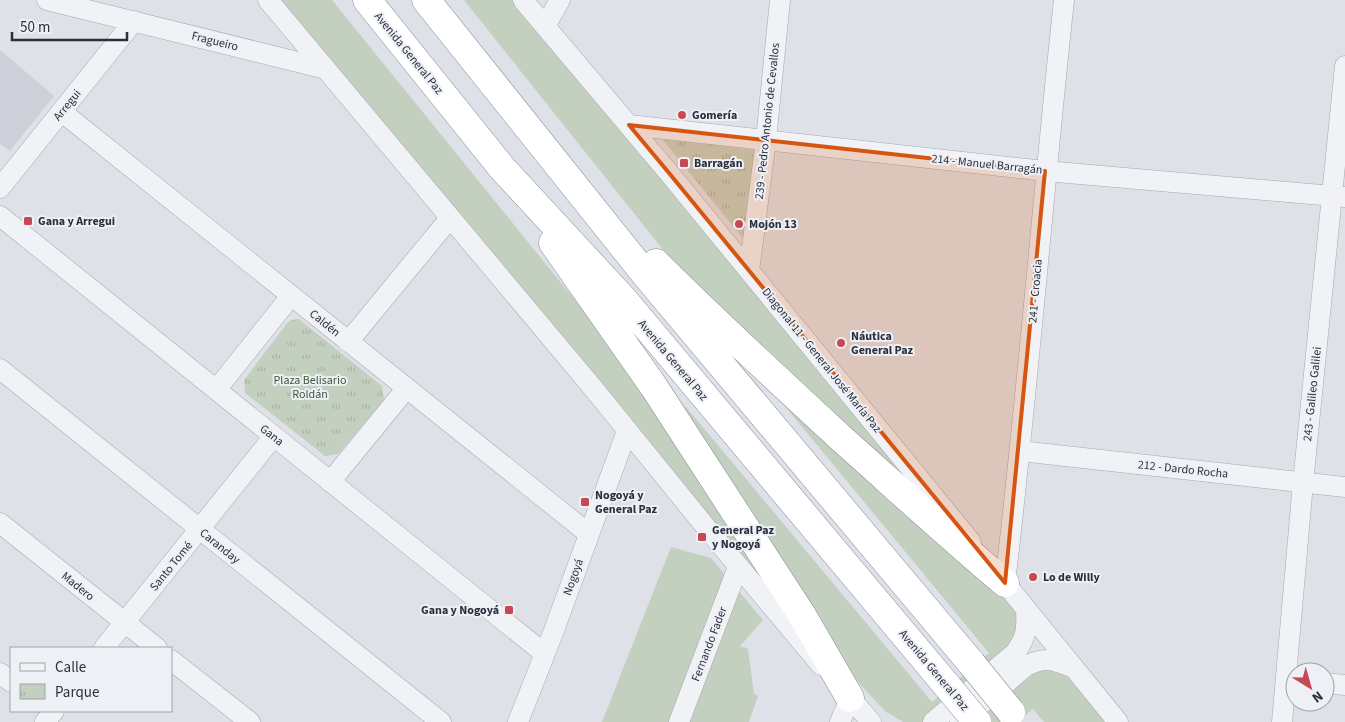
<svg xmlns="http://www.w3.org/2000/svg" width="1345" height="722" font-family="'Source Sans 3',sans-serif">
<style>
.built{fill:#cdd0d9}
.grass{fill:#c3d0c0}
.park{fill:url(#park-tufts)}
.lines{fill:none;stroke-linecap:round;stroke-linejoin:round}
.minor-casing{stroke:#a4a8b1;stroke-width:21}
.highway-casing{stroke:#878e9d;stroke-width:29}
.minor{stroke:#f1f2f6;stroke-width:20}
.highway{stroke:#fff;stroke-width:28}
.highway-bridge-casing{stroke:#878e9d;stroke-width:29;stroke-linecap:butt}
.highway-bridge{stroke:#fff;stroke-width:28}
.marked{fill:#d55511;fill-opacity:0.2;stroke:#d55511;stroke-width:4;stroke-linejoin:round}
.poi-dot{fill:#c64954;stroke:#eef0f5;stroke-width:2}
.labels{text-anchor:middle;stroke-width:4;stroke-linejoin:round;paint-order:stroke}
.street-label{font-size:12px;fill:#282f3d;stroke:#eef0f5}
.poi-label{font-size:12px;font-weight:bold;fill:#282f3d;stroke:#eef0f5;text-anchor:start}
.park-label{font-size:12px;fill:#3b5837;stroke:#eef0f5}
</style>
<defs>
<pattern id="park-tufts" width="24" height="20" patternUnits="userSpaceOnUse" patternTransform="scale(1.25)"><rect width="24" height="20" fill="#c3d0c0"/><path d="M3 7l-1-3M5 7V3M7 7l1-3M15 17l-1-3M17 17v-4M19 17l1-3" fill="none" stroke="#a8b3a6"/></pattern>
</defs>
<rect width="100%" height="100%" fill="#dee1e7"/>
<path class="built" d="M0 50 54 96 10 151 0 144Z"/>
<path class="grass" d="M278 0H332L583 310 666 428 784 609Z
M464 0H516L972 548 676 266Z
M745 358 1001 586 1021 617 1019 640 928 722H903L885 711 855 679 681 411 686 407 932 702 989 653Z
M671 547 711 558 763 620 740 646 748 649 754 694 758 696 749 722H602Z
M1038 668C1042 668 1046 667 1050 668 1071 674 1095 705 1109 722H1044L1033 709 1017 722H974Z"/>
<path class="park" d="M662 139 755 150 746 242Z
M299 319 382 386 384 400 338 454 325 456 245 393 244 380 288 322 292 320Z"/>
<g class="lines">
<defs>
<path id="minor" d="M47 0 326 69
M268 0 593 388 709 531 821 665
M523 0 669 173 971 542
M545 26 560 0
M62 112 589 534
M629 125 1045 171 1345 197
M0 188 134 21
M0 216 545 654
M749 271 766 140 780 0
M348 342 450 218
M0 369 441 722
M216 390 291 296
M1020 451 1345 487
M330 482 406 389
M0 523 157 648
M996 572 1118 722
M1005 583C1028 389 1043 194 1064 0
M104 648 274 436
M171 660 250 722
M0 673 11 682
M1325 683 1345 685
M841 687 871 722
M45 722 54 711
M518 722 553 633 627 431
M679 722 738 567
M840 722 850 698
M933 722 1015 653C1027 637 1027 628 1026 609
M960 722 1026 666C1046 656 1054 660 1074 668
M1282 722 1303 483 1345 66"/>
<path id="highway" d="M367 0 502 168 624 300 948 687
M426 0 645 274 972 664
M553 243 654 387 802 615 850 698
M656 263C717 324 780 382 843 440 897 488 950 537 1005 583"/>
</defs>
<use href="#minor" class="minor-casing"/>
<use href="#highway" class="highway-casing"/>
<use href="#minor" class="minor"/>
<use href="#highway" class="highway"/>
<defs>
<path id="highway-bridge" d="M972 664 1011 712
M948 687 977 722"/>
</defs>
<use href="#highway-bridge" class="highway-bridge-casing"/>
<use href="#highway-bridge" class="highway-bridge"/>
</g>
<path class="marked" d="M629 125 1045 171 1005 583 669 173Z"/>
<g class="poi-dot">
<circle cx="682" cy="115" r="5"/>
<rect x="679" y="158" width="10" height="10" rx="2.5"/>
<rect x="23" y="216" width="10" height="10" rx="2.5"/>
<circle cx="739" cy="224" r="5"/>
<circle cx="841" cy="343" r="5"/>
<rect x="580" y="497" width="10" height="10" rx="2.5"/>
<rect x="697" y="532" width="10" height="10" rx="2.5"/>
<circle cx="1033" cy="577" r="5"/>
<rect x="504" y="605" width="10" height="10" rx="2.5"/>
</g>
<g class="labels">
<g class="street-label">
<text transform="translate(215 41) rotate(14)" y="4">Fragueiro</text>
<text transform="translate(409 53) rotate(51)" y="4">Avenida General Paz</text>
<text transform="translate(67 105) rotate(-51)" y="4">Arregui</text>
<text transform="translate(767 121) rotate(-84)" y="4">239 - Pedro Antonio de Cevallos</text>
<text transform="translate(987 164) rotate(6)" y="4">214 - Manuel Barragán</text>
<text transform="translate(1035 291) rotate(-85)" y="4">241 - Croacia</text>
<text transform="translate(325 323) rotate(39)" y="4">Caldén</text>
<text transform="translate(673 360) rotate(50)" y="4">Avenida General Paz</text>
<text transform="translate(822 360) rotate(51)" y="4">Diagonal 11 - General José María Paz</text>
<text transform="translate(1312 394) rotate(-84)" y="4">243 - Galileo Galilei</text>
<text transform="translate(272 435) rotate(39)" y="4">Gana</text>
<text transform="translate(1183 469) rotate(6)" y="4">212 - Dardo Rocha</text>
<text transform="translate(220 546) rotate(39)" y="4">Caranday</text>
<text transform="translate(171 566) rotate(-51)" y="4">Santo Tomé</text>
<text transform="translate(573 577) rotate(-70)" y="4">Nogoyá</text>
<text transform="translate(78 586) rotate(39)" y="4">Madero</text>
<text transform="translate(709 644) rotate(-69)" y="4">Fernando Fader</text>
<text transform="translate(934 670) rotate(50)" y="4">Avenida General Paz</text>
</g>
<g class="poi-label">
<text x="692" y="119">Gomería</text>
<text x="694" y="167">Barragán</text>
<text x="38" y="225">Gana y Arregui</text>
<text x="749" y="228">Mojón 13</text>
<text x="851" y="340">Náutica<tspan x="851" dy="14">General Paz</tspan></text>
<text x="595" y="499">Nogoyá y<tspan x="595" dy="14">General Paz</tspan></text>
<text x="712" y="534">General Paz<tspan x="712" dy="14">y Nogoyá</tspan></text>
<text x="1043" y="581">Lo de Willy</text>
<text x="499" y="614" text-anchor="end">Gana y Nogoyá</text>
</g>
<g class="park-label">
<text x="310" y="384">Plaza Belisario<tspan x="310" dy="14">Roldán</tspan></text>
</g>
</g>
<rect x="10" y="647" width="162" height="65" fill="#eef0f5" stroke="#9fa3ab"/>
<rect x="20" y="663" width="25" height="8" fill="#f1f2f6" stroke="#9fa3ab"/>
<text x="55" y="672" font-size="15" fill="#282f3d">Calle</text>
<rect x="20" y="684" width="25" height="15" fill="url(#park-tufts)" stroke="#9fa3ab"/>
<text x="55" y="697" font-size="15" fill="#282f3d">Parque</text>
<g transform="translate(1310 687) rotate(143)"><circle r="24" fill="#eef0f5" stroke="#9fa3ab"/>
<path d="M0-4L9 19L0 12L-9 19Z" fill="#c64954"/>
<text y="-8" font-size="14" font-weight="bold" text-anchor="middle" fill="#282f3d">N</text>
</g>
<path d="M12 32v8h115v-8" fill="none" stroke="#282f3d" stroke-width="2.5"/>
<text x="20" y="32" font-size="15" fill="#282f3d" stroke="#eef0f5" stroke-width="4" paint-order="stroke">50 m</text>
</svg>
